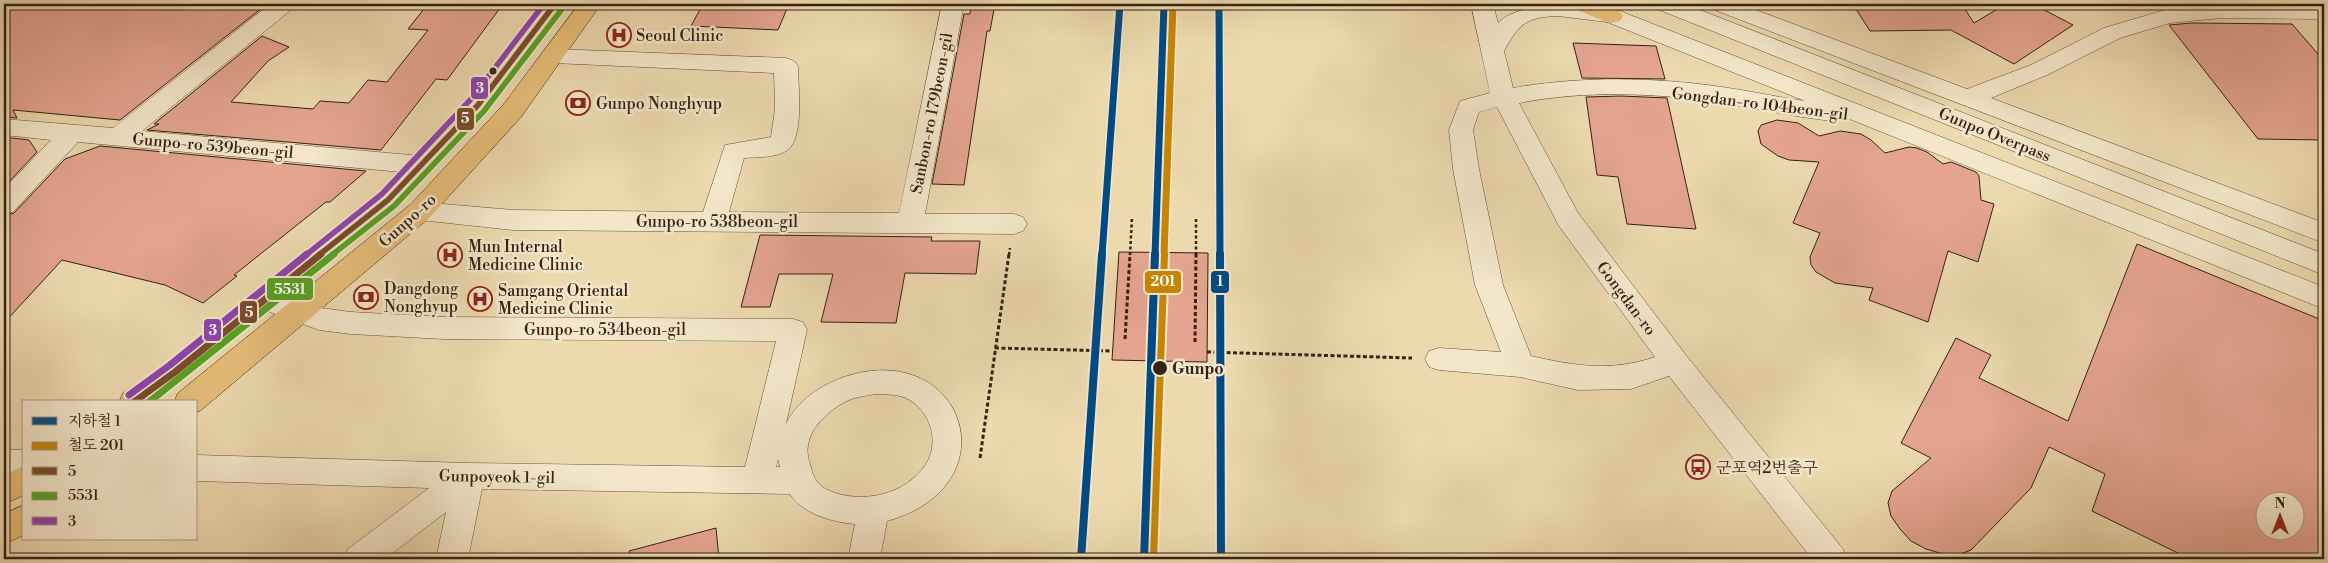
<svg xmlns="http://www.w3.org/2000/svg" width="2328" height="563" font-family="'Libre Bodoni','Noto Serif KR',serif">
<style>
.building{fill:#e4a490;stroke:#342215;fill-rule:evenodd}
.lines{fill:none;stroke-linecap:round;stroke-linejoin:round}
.minor-casing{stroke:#62503b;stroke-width:1}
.major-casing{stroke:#342215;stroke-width:1}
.path-far1{stroke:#342215;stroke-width:2.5;stroke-dasharray:3 2.5;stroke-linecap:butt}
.path{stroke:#342215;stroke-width:3;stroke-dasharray:4 2.5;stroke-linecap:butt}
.minor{fill:#f3e6ca;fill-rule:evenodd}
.major{fill:#e6bc77;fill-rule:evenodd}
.bus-1-far1-casing{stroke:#f3e6ca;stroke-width:9}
.bus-1-casing{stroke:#f3e6ca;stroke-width:11}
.bus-2-far1-casing{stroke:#f3e6ca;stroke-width:9}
.bus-2-casing{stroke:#f3e6ca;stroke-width:11}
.bus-3-far1-casing{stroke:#f3e6ca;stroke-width:9}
.bus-3-casing{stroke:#f3e6ca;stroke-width:11}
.bus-1-far1{stroke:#7a4b2a;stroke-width:5.5}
.bus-1{stroke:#7a4b2a;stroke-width:7}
.bus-2-far1{stroke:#57a223;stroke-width:5.5}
.bus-2{stroke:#57a223;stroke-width:7}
.bus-3-far1{stroke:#8e44ad;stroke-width:5.5}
.bus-3{stroke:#8e44ad;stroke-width:7}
.rail-1-far1-casing{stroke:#f3e6ca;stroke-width:10}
.rail-1-casing{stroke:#f3e6ca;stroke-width:12}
.rail-1-far1{stroke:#c68505;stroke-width:7}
.rail-1{stroke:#c68505;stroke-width:8}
.metro-1-far1-casing{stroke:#f3e6ca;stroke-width:10}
.metro-1-casing{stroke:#f3e6ca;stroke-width:12}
.metro-1-far1{stroke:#004a85;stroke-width:7}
.metro-1{stroke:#004a85;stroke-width:8}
.bus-dot{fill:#342215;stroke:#f3e6ca;stroke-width:2}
.labels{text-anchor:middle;stroke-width:5;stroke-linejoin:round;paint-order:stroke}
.poi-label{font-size:16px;fill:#342215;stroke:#f3e6ca;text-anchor:start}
.street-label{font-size:16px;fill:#342215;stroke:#f3e6ca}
.stop-label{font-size:16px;font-weight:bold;fill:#342215;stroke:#f3e6ca;text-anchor:start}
.line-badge{stroke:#f3e6ca;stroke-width:2}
.badge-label{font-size:14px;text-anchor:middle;font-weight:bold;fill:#fff}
</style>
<rect width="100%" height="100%" fill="#ecd9ae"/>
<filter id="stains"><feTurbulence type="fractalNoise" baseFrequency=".004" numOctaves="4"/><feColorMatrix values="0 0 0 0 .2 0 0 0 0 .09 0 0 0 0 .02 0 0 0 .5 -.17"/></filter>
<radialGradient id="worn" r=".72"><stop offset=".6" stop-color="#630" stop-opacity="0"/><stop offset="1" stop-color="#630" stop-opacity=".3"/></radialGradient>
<path class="building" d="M4 4 33 8 38 4 94 7 97 4H267L120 120 13 110 17 118 4 117Z
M428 4H503L447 80 436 79 381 150 147 130 159 124H154L262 36 289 47 268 61 231 102 313 109 320 101 349 103 368 80 387 82 428 30 408 29Z
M703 4H789L778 30 691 26Z
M971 4H995L990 31H987L964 185 932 184 964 14H970Z
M2006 4H2033L2073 25 2014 64 1951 30 1870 31 1856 9 1963 6 1974 23Z
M2192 23 2292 24 2324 61V140L2258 139 2169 25Z
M1573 43 1656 46 1665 79 1582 78Z
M1621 96 1667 98 1696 229 1627 224 1618 177 1597 175 1586 97Z
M1777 120 1798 123 1819 136 1840 131 1861 134 1871 140 1885 153 1909 147 1917 148 1927 152 1943 164 1951 162 1976 172 1979 176 1981 200 1994 204 1978 262 1948 251 1928 322 1869 300 1873 288 1835 283 1816 272 1811 265 1810 257 1820 233 1793 223 1819 162 1789 160 1778 156 1761 144 1758 131 1761 125Z
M4 137 29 140 37 152 4 187Z
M100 146 366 171 330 202H326L234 275 237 276 203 303 165 285 62 260 4 323V216L14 213 65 159Z
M760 235 932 237 931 241H980L976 274 905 273 896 323 821 322 833 274H779L770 307H741Z
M2137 244 2324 321V559H2190L2092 511 2105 474 2049 447 2031 488 1971 550 1958 555 1943 554 1926 549 1911 541 1900 529 1891 516 1888 503 1892 491 1931 458 1901 443 1956 338 1991 355 1979 378 2068 421ZM2266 500H2296V530H2266Z
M1119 252 1208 253 1207 362 1112 360Z
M716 528 719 559H630L629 551Z"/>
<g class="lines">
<defs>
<path id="minor" d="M270 4H295L292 9 142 131 422 156 431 159 435 165 431 171 422 174 78 142 13 212 4 214V189L51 140 4 135V119L113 128Z
M942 4H964L925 214H1014L1023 217 1027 224 1023 231 1014 234 513 230 420 220 411 218 407 211 411 204 420 202 513 210 703 212 725 145 771 137 775 109 774 73 554 63 546 61 542 56 546 51 554 49 786 58 794 61 798 66C798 86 805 140 786 151 775 158 757 157 744 158L729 212 899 213Z
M1471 4H1493L1498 23C1519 0 1589 3 1620 11L2324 287V309L1842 116 1832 121C1795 117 1760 109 1723 103 1657 93 1585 90 1519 103L1578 213 1685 354 1843 549 1847 559H1812L1669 376 1631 389 1578 390 1520 377 1439 370 1429 367 1425 359 1429 351 1439 348 1501 352 1475 285 1453 169 1449 130 1460 101 1490 93ZM1558 16 1607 22 1805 101C1777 97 1750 91 1722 87 1654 77 1581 76 1513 88L1504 51C1519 24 1526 17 1558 16ZM1497 107 1559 226 1655 357C1610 372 1576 366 1531 356L1503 285 1479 169 1473 130 1479 112Z
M1654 4H1685L2324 254V275L1657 9Z
M1709 4H1740L1967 89 2031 65 2104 28 2168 9 2221 4 2324 5V19L2221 18 2170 23 2120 38 2047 75 1991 98 2324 223V243L1712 9Z
M266 288 321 308 351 312 444 317 793 319 803 322 807 330 786 424C798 400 820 386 844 377 964 337 1014 486 887 521L880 559H848L855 524C832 522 803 514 790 494L482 489 468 559H436L446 512 385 559H344L348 549 429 488 196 481V455L469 463 745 467 776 341 444 339 351 334 319 330 256 307 252 299 256 291ZM877 394C884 395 893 394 900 396 927 403 942 439 926 464 906 495 861 505 828 490 818 486 813 477 811 467 808 458 806 451 809 441 813 423 837 403 855 398 862 396 870 395 877 394ZM778 459 780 467H776Z
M4 450H24V476H4Z"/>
<path id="major" d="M544 4H566L487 111 397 207 156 402H119L123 393 165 364 379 193 469 99Z
M579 4H601L521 117 429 218 200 411 196 412V402H174L178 393 411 204 503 105Z
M1572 4C1588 3 1613 1 1623 16L1620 21 1612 23 1604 21 1575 9Z
M24 466V495L4 504V475Z
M24 505V535L4 544V514Z"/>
</defs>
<use href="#minor" class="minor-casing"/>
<use href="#major" class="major-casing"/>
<path class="path-far1" d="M1009 255 1010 248
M1130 255 1132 217
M1196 255V218"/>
<path class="path" d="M1125 339 1130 254
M1195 342 1196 254
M995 348 1112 351
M1207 352 1412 358
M980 458 1009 254"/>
<use href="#minor" class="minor"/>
<use href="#major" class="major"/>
<defs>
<path id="bus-1-far1" d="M319 255 388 200 478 105 555 4"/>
<path id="bus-1" d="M134 402 175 372 321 254"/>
<path id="bus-2-far1" d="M332 255 394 206 484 111 562 9"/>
<path id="bus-2" d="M149 402 334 254"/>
<path id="bus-3-far1" d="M306 255 382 194 471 99 544 4"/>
<path id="bus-3" d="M129 395 170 365 307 254"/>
</defs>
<use href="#bus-1-far1" class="bus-1-far1-casing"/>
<use href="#bus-1" class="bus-1-casing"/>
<use href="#bus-2-far1" class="bus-2-far1-casing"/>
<use href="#bus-2" class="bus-2-casing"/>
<use href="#bus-3-far1" class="bus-3-far1-casing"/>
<use href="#bus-3" class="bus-3-casing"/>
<use href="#bus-1-far1" class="bus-1-far1"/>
<use href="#bus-1" class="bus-1"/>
<use href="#bus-2-far1" class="bus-2-far1"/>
<use href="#bus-2" class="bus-2"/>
<use href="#bus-3-far1" class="bus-3-far1"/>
<use href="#bus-3" class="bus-3"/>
<defs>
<path id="rail-1-far1" d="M1164 255 1173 4"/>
<path id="rail-1" d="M1153 559 1164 254"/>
</defs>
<use href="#rail-1-far1" class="rail-1-far1-casing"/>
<use href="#rail-1" class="rail-1-casing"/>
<use href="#rail-1-far1" class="rail-1-far1"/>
<use href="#rail-1" class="rail-1"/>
<defs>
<path id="metro-1-far1" d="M1219 4 1220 255
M1102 255 1120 4
M1155 255 1164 4"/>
<path id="metro-1" d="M1220 254 1221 559
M1081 559 1102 254
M1144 559 1155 254"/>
</defs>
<use href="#metro-1-far1" class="metro-1-far1-casing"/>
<use href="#metro-1" class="metro-1-casing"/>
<use href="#metro-1-far1" class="metro-1-far1"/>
<use href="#metro-1" class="metro-1"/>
</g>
<defs>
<symbol id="hospital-ring" viewBox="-11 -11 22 22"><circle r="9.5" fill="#f3e6ca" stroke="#8f2418" stroke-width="1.5"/><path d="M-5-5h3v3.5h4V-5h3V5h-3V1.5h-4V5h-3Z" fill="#8f2418"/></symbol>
<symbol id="bank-ring" viewBox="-11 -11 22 22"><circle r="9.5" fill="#f3e6ca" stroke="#8f2418" stroke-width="1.5"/><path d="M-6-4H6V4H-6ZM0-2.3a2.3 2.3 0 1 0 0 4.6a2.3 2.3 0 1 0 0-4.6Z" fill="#8f2418"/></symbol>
<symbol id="bus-ring" viewBox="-11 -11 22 22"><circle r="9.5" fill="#f3e6ca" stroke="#8f2418" stroke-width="1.5"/><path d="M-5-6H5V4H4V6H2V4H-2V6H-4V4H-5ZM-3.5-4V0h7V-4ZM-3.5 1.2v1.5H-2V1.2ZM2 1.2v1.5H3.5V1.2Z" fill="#8f2418"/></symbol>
</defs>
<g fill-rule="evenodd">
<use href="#hospital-ring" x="605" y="21" width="28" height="28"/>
<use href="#bank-ring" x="564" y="89" width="28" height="28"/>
<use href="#hospital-ring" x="436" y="241" width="28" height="28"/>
<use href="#bank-ring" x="352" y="283" width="28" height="28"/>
<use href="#hospital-ring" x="466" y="285" width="28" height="28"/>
<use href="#bus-ring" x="1684" y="453" width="28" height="28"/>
</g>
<g class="bus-dot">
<circle cx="493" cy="71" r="4.5"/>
<circle cx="1160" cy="368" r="8"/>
</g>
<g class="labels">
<g class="poi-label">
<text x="636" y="41">Seoul Clinic</text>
<text x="596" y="109">Gunpo Nonghyup</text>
<text x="468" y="252">Mun Internal<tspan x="468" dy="18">Medicine Clinic</tspan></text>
<text x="384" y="294">Dangdong<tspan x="384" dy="18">Nonghyup</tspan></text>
<text x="498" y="296">Samgang Oriental<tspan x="498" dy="18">Medicine Clinic</tspan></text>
<text x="1716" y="473">군포역2번출구</text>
</g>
<g class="street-label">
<text transform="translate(1760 103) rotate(7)" y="6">Gongdan-ro 104beon-gil</text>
<text transform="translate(931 113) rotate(-79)" y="6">Sanbon-ro 179beon-gil</text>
<text transform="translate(1995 134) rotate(22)" y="6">Gunpo Overpass</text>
<text transform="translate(213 145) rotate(5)" y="6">Gunpo-ro 539beon-gil</text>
<text transform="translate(407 220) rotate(-42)" y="6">Gunpo-ro</text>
<text x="717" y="227">Gunpo-ro 538beon-gil</text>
<text transform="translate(1627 298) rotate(53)" y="6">Gongdan-ro</text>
<text x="605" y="335">Gunpo-ro 534beon-gil</text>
<text transform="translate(497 476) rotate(1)" y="6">Gunpoyeok 1-gil</text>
</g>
<g class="stop-label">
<text x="1172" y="374">Gunpo</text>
</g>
</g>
<g class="line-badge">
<rect x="470" y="76" width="19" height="24" rx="5" fill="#8e44ad"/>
<rect x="456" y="107" width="19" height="24" rx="5" fill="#7a4b2a"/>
<rect x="1144" y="270" width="38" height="24" rx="5" fill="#c68505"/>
<rect x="1210" y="270" width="20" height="24" rx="5" fill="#004a85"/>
<rect x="266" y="277" width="48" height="24" rx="5" fill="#57a223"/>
<rect x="239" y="300" width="19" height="24" rx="5" fill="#7a4b2a"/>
<rect x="203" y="318" width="19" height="24" rx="5" fill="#8e44ad"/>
</g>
<g class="badge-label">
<text x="480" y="93">3</text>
<text x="465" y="123">5</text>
<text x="1163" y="286">201</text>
<text x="1220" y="286">1</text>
<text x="290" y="294">5531</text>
<text x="249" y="317">5</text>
<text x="213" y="335">3</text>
</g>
<rect width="2328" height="563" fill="none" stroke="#ecd9ae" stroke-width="20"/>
<rect x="5" y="5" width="2318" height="553" fill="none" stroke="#342215" stroke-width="2.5"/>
<rect x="10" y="10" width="2308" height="543" fill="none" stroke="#342215"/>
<rect x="22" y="400" width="175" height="140" fill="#f3e6ca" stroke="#a79882"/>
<rect x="32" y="417" width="25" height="8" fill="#004a85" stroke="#a79882"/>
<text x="68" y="426" font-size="15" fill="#342215">지하철 1</text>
<rect x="32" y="442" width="25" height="8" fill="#c68505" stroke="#a79882"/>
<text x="68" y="450" font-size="15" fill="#342215">철도 201</text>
<rect x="32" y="467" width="25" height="8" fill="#7a4b2a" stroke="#a79882"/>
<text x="68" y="476" font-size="15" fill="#342215">5</text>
<rect x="32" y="492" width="25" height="8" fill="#57a223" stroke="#a79882"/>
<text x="68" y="500" font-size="15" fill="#342215">5531</text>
<rect x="32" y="517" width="25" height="8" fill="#8e44ad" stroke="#a79882"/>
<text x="68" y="526" font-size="15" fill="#342215">3</text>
<g transform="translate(2280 516)"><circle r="24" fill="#f3e6ca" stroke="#a79882"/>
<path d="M0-4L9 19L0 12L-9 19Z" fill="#8f2418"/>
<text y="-8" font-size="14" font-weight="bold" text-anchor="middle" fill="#342215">N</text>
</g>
<rect width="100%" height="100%" filter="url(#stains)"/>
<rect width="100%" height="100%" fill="url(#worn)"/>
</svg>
